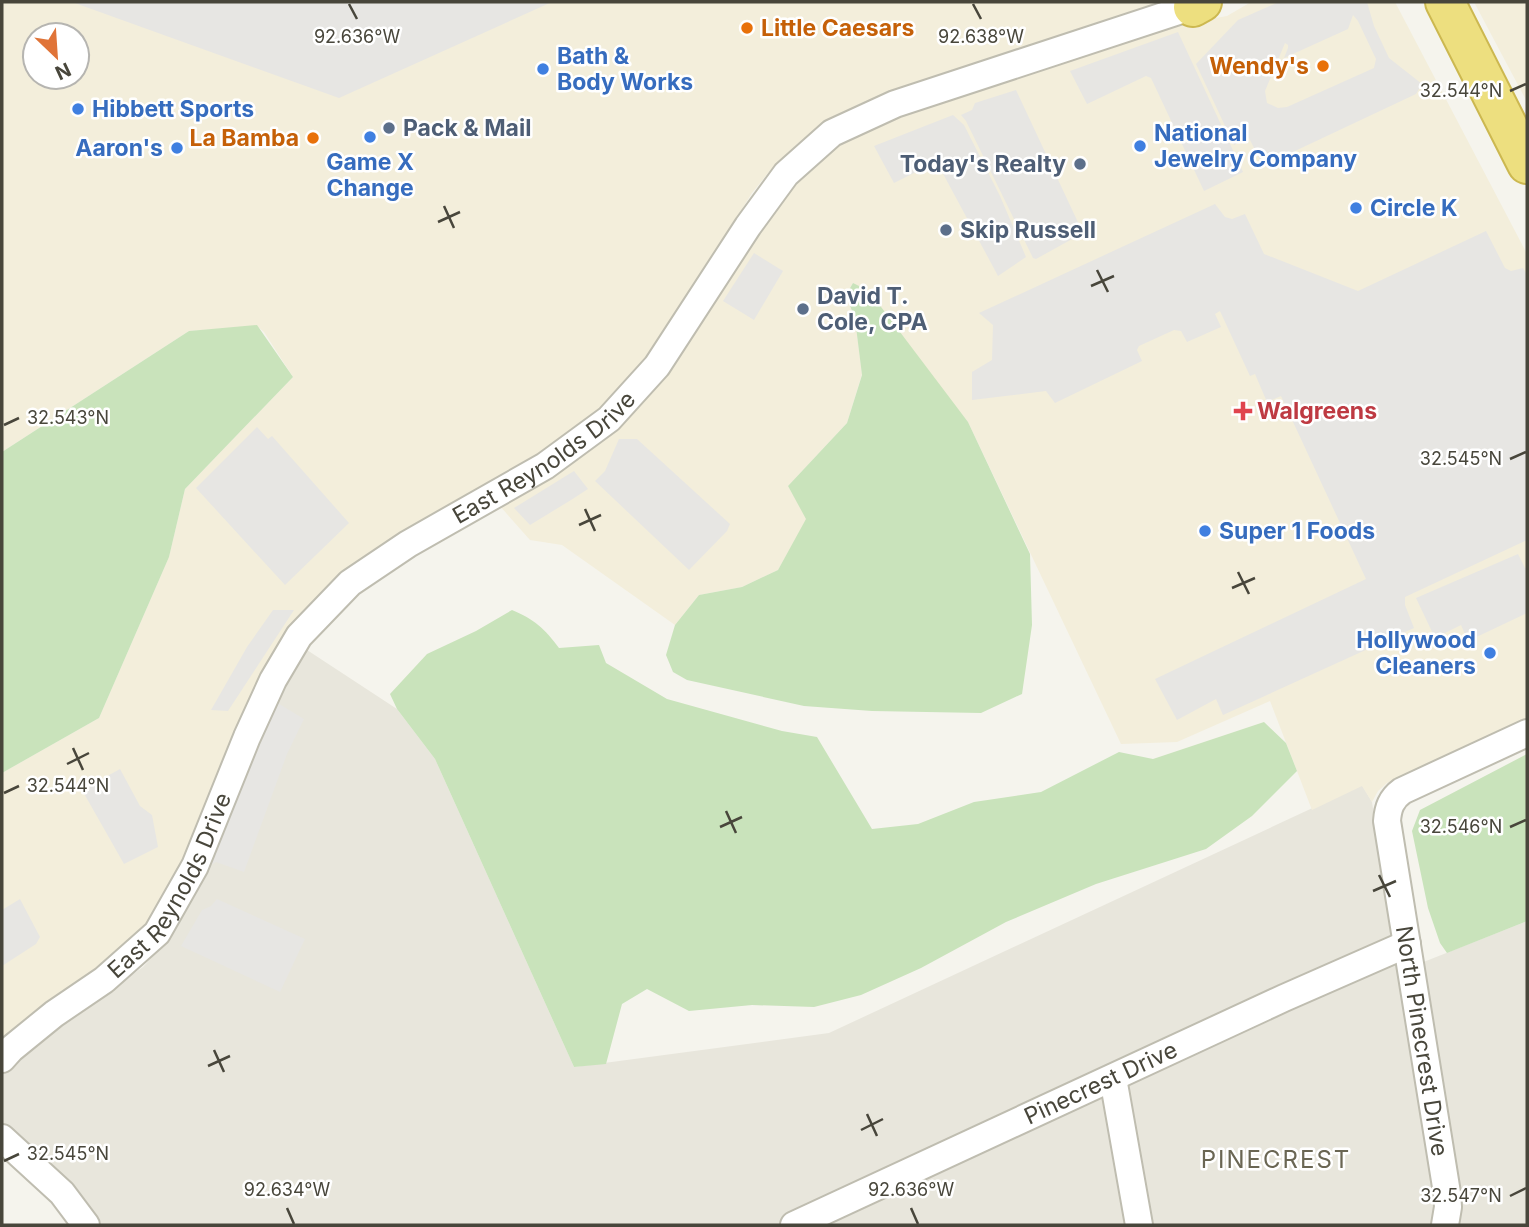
<svg xmlns="http://www.w3.org/2000/svg" width="1529" height="1227" font-family="Inter,sans-serif">
<style>
.residential{fill:#e8e6dc}
.commercial{fill:#f3eedb;fill-rule:evenodd}
.green{fill:#c9e3bb}
.parking{fill:#e7e6e3;fill-rule:evenodd}
.lines{fill:none;stroke-linecap:round;stroke-linejoin:round}
.minor-casing{stroke:#bfbdb0;stroke-width:30}
.highway-casing{stroke:#ccb850;stroke-width:42}
.minor{stroke:#fff;stroke-width:26}
.highway{stroke:#eddf7f;stroke-width:38}
.ticks{fill:none;stroke:#48463b;stroke-width:2.5}
.food-dot{fill:#e8710a;stroke:#fff;stroke-width:2.5}
.shop-dot{fill:#3f7fe0;stroke:#fff;stroke-width:2.5}
.service-dot{fill:#5c6f8a;stroke:#fff;stroke-width:2.5}
.health-dot{fill:#e0444e;stroke:#fff;stroke-width:2.5}
.labels{text-anchor:middle;stroke-width:5;stroke-linejoin:round;paint-order:stroke}
.food-label{font-size:23px;font-weight:bold;fill:#c56008;stroke:#fff;text-anchor:end}
.shop-label{font-size:23px;font-weight:bold;fill:#366cbe;stroke:#fff;text-anchor:start}
.service-label{font-size:23px;font-weight:bold;fill:#4e5e75;stroke:#fff;text-anchor:start}
.health-label{font-size:23px;font-weight:bold;fill:#be3a42;stroke:#fff;text-anchor:start}
.street-label{font-size:23px;fill:#48463b;stroke:#fff}
.neighbourhood-label{font-size:24px;letter-spacing:2px;fill:#6a6653;stroke:#fff}
.ticks-label{font-size:18px;text-anchor:middle;fill:#48463b;stroke:#fff;stroke-width:5;stroke-linejoin:round;paint-order:stroke}
</style>
<rect width="100%" height="100%" fill="#f5f4ed"/>
<path class="residential" d="M307 650 397 709 435 759 574 1067 829 1033 1362 785 1372 802 1397 969 1421 963 1527 921V1225H93L2 1122V1075L41 1040 143 967 168 940 211 865 280 693Z"/>
<path class="commercial" d="M2 2H1163L902 87 857 105 822 125 797 144 773 167 752 193 669 326 634 374 609 401 589 419 563 438 323 597 155 916 118 955 2 1042V773L99 718 169 557 185 489 293 377 264 332 257 326 189 331 2 452ZM35 35H77V77H35Z
M1251 2H1395L1527 254V719L1387 783 1378 791 1372 802 1362 786 1312 810 1270 701 1177 742 1121 744 968 422 853 283 846 295 855 319 862 374 847 423 788 486 807 519 778 570 742 587 699 595 675 625 562 545 530 540 499 505 555 472 771 205 841 140 933 102 1134 41 1176 25 1227 16Z
M1474 2H1527V102L1501 53Z"/>
<path class="green" d="M853 283 869 291 968 422 1030 554 1032 625 1022 694 981 713 872 711 804 706 687 680 673 672 666 655 675 625 699 595 742 587 778 570 806 519 788 486 847 423 862 375 855 319 846 295Z
M257 325 293 377 185 489 169 557 99 718 2 773V452L189 331Z
M512 610C534 619 545 629 559 648L599 645 606 663 667 699 782 731 817 737 872 829 918 824 974 802 1041 792 1119 752 1153 759 1264 722 1286 743 1297 771 1252 816 1206 849 1096 884 1006 922 921 968 861 995 814 1007 752 1005 689 1011 647 989 622 1004 606 1064 574 1067 435 759 397 709 390 694 427 654 476 631Z
M1527 754V921L1447 953 1440 943 1428 908 1412 831 1420 810Z"/>
<path class="parking" d="M72 2H552L339 98Z
M1279 2H1367L1374 26 1389 58 1422 84 1416 94 1263 166 1249 138 1234 145 1196 64 1238 20ZM1353 15 1358 21 1376 59 1374 68 1287 107 1278 108 1267 103 1265 91 1285 43 1288 45V48L1284 58 1348 29Z
M1178 32 1243 172 1204 191 1151 78 1146 76 1087 104 1070 71Z
M1016 90 1083 233 1036 259 1033 258 966 121 961 115 972 110 975 103Z
M953 115 964 125 1000 196 1026 257 998 276 940 168 934 165 926 167 894 183 874 146Z
M1215 204 1225 217 1232 219 1245 214 1264 254 1358 291 1486 231 1505 268 1511 271 1523 268 1527 275V540L1405 597V605L1414 628 1223 715 1216 699 1177 720 1155 679 1366 579 1281 396 1267 402 1255 374 1250 376 1220 311 1215 314 1221 327 1187 342 1181 331 1174 330 1139 346 1137 350 1142 361 1055 403 1046 391 972 400V372L992 360 993 325 979 313Z
M754 253 783 271 754 320 723 301Z
M257 427 268 439 272 436 349 523 285 585 196 488Z
M619 439H637L730 524 727 531 689 570 595 481 605 471Z
M574 471 588 489 571 500 530 525 514 508Z
M1518 554 1525 568H1527V613L1468 641 1461 625 1435 638 1416 598Z
M273 610H294L228 711 211 710 247 647Z
M276 702 304 719 287 754 244 872 216 862 211 865Z
M120 769 140 806 152 815 158 847 124 864 82 790Z
M20 899 40 937 36 944 2 966V910Z
M217 899 305 939 280 992 181 946 202 910 211 906Z"/>
<g class="lines">
<defs>
<g id="minor">
<path id="s1" d="M2 1059 11 1049 54 1014 104 980 157 933 195 866 247 737 273 680 299 636 350 583 408 544 545 466 609 419 657 366 748 226 786 174 832 133 895 104 1206 2"/>
<path d="M1113 1078 1139 1225"/>
<path d="M2 1138 62 1193 86 1225"/>
<path id="s2" d="M794 1225 1284 998 1407 944"/>
<path d="M1445 1225 1448 1207 1447 1193 1387 821C1388 808 1391 799 1402 791L1527 733"/>
</g>
<path id="highway" d="M1445 2 1527 164
M1193 7 1202 2"/>
</defs>
<use href="#minor" class="minor-casing"/>
<use href="#highway" class="highway-casing"/>
<use href="#minor" class="minor"/>
<use href="#highway" class="highway"/>
</g>
<path class="ticks" d="M349 4 357 19M973 4 981 19M1510 91 1526 84M444 206 454 228M438 222 460 212M1097 270 1108 292M1091 286 1114 276M4 425 19 418M1510 459 1526 452M585 509 595 531M579 525 601 515M1238 572 1249 594M1232 588 1255 578M73 748 83 770M67 764 89 753M4 793 19 786M726 811 736 833M720 827 742 817M1510 827 1526 820M1379 875 1390 897M1373 891 1396 881M214 1050 224 1072M208 1066 230 1056M867 1114 877 1136M861 1130 883 1119M4 1161 19 1154M1510 1196 1526 1188M287 1208 294 1224M911 1208 918 1224"/>
<g class="food-dot">
<circle cx="747" cy="28" r="7"/>
<circle cx="1323" cy="66" r="7"/>
<circle cx="313" cy="138" r="7"/>
</g>
<g class="shop-dot">
<circle cx="543" cy="69" r="7"/>
<circle cx="78" cy="109" r="7"/>
<circle cx="370" cy="137" r="7"/>
<circle cx="1140" cy="146" r="7"/>
<circle cx="177" cy="148" r="7"/>
<circle cx="1356" cy="208" r="7"/>
<circle cx="1205" cy="531" r="7"/>
<circle cx="1490" cy="653" r="7"/>
</g>
<g class="service-dot">
<circle cx="389" cy="128" r="7"/>
<circle cx="1080" cy="164" r="7"/>
<circle cx="946" cy="230" r="7"/>
<circle cx="803" cy="309" r="7"/>
</g>
<path class="health-dot" d="M1239.5 400.5h7v7h7v7h-7v7h-7v-7h-7v-7h7z"/>
<g class="labels">
<g class="food-label">
<text x="761" y="36" text-anchor="start">Little Caesars</text>
<text x="1309" y="74">Wendy's</text>
<text x="299" y="146">La Bamba</text>
</g>
<g class="shop-label">
<text x="557" y="64">Bath &amp;<tspan x="557" dy="26">Body Works</tspan></text>
<text x="92" y="117">Hibbett Sports</text>
<text x="1154" y="141">National<tspan x="1154" dy="26">Jewelry Company</tspan></text>
<text x="163" y="156" text-anchor="end">Aaron's</text>
<text x="370" y="170" text-anchor="middle">Game X<tspan x="370" dy="26">Change</tspan></text>
<text x="1370" y="216">Circle K</text>
<text x="1219" y="539">Super 1 Foods</text>
<text x="1476" y="648" text-anchor="end">Hollywood<tspan x="1476" dy="26">Cleaners</tspan></text>
</g>
<g class="service-label">
<text x="403" y="136">Pack &amp; Mail</text>
<text x="1066" y="172" text-anchor="end">Today's Realty</text>
<text x="960" y="238">Skip Russell</text>
<text x="817" y="304">David T.<tspan x="817" dy="26">Cole, CPA</tspan></text>
</g>
<g class="health-label">
<text x="1257" y="419">Walgreens</text>
</g>
<g class="street-label">
<text dy="8" stroke="none"><textPath href="#s1" startOffset="835">East Reynolds Drive</textPath></text>
<text dy="8" stroke="none"><textPath href="#s1" startOffset="247">East Reynolds Drive</textPath></text>
<text transform="translate(1422 1041) rotate(81)" y="8">North Pinecrest Drive</text>
<text dy="8" stroke="none"><textPath href="#s2" startOffset="338">Pinecrest Drive</textPath></text>
</g>
<g class="neighbourhood-label">
<text x="1276" y="1168">PINECREST</text>
</g>
</g>
<g class="ticks-label">
<text x="357" y="43">92.636°W</text>
<text x="981" y="43">92.638°W</text>
<text x="1461" y="97">32.544°N</text>
<text x="68" y="424">32.543°N</text>
<text x="1461" y="465">32.545°N</text>
<text x="68" y="792">32.544°N</text>
<text x="1461" y="833">32.546°N</text>
<text x="68" y="1160">32.545°N</text>
<text x="287" y="1196">92.634°W</text>
<text x="911" y="1196">92.636°W</text>
<text x="1461" y="1202">32.547°N</text>
</g>
<rect width="1529" height="1227" fill="none" stroke="#48463b" stroke-width="7"/>
<g transform="translate(56 56) rotate(155)"><circle r="33" fill="#ffffff" stroke="#b6b5b1" stroke-width="2"/>
<path d="M0-5L12 26L0 18L-12 26Z" fill="#e07438"/>
<text y="-10" font-size="19" font-weight="bold" text-anchor="middle" fill="#48463b">N</text>
</g>
</svg>
